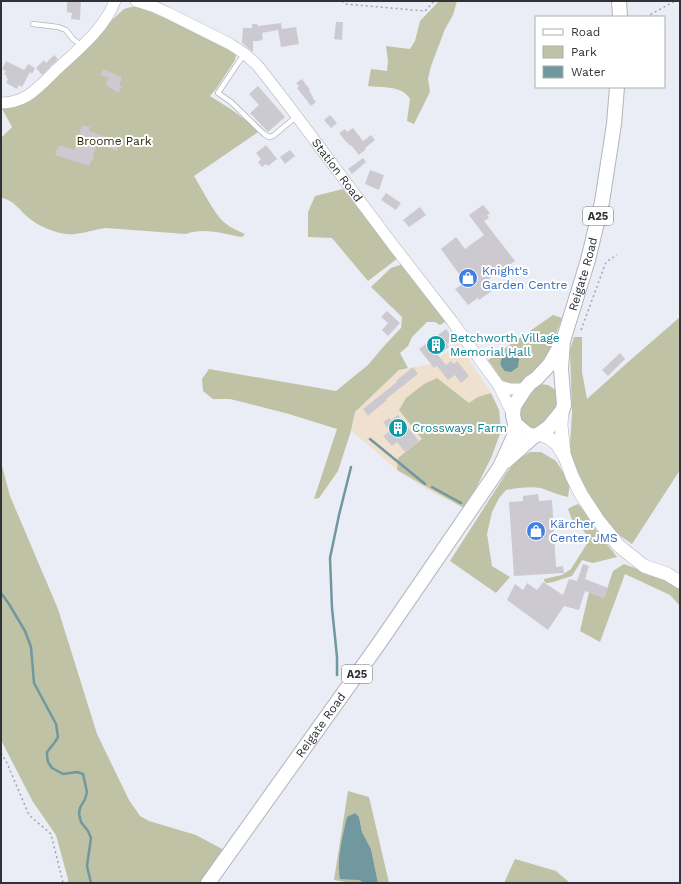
<svg xmlns="http://www.w3.org/2000/svg" width="681" height="884" font-family="'Work Sans',sans-serif">
<style>
.commercial{fill:#f0e1ce}
.green{fill:#bfc2a4}
.water{fill:#71979f}
.lines{fill:none;stroke-linecap:round;stroke-linejoin:round}
.stream{stroke:#71979f;stroke-width:2.5}
.building{fill:#cdc9d1}
.service-casing{stroke:#b2b5bc;stroke-width:6}
.tertiary-casing{stroke:#b2b5bc;stroke-width:12}
.secondary-casing{stroke:#b2b5bc;stroke-width:14}
.primary-casing{stroke:#b2b5bc;stroke-width:16}
.path{stroke:#a1a4aa;stroke-width:1.5;stroke-dasharray:2 3;stroke-linecap:butt}
.service{stroke:#fff;stroke-width:4.5}
.tertiary{stroke:#fff;stroke-width:11}
.secondary{stroke:#fff;stroke-width:13}
.primary{stroke:#fff;stroke-width:14}
.labels{text-anchor:middle;stroke-width:4;stroke-linejoin:round;paint-order:stroke}
.shield{fill:#fff;stroke:#6e7072;stroke-width:1}
.shield-label{font-size:11px;font-weight:bold;fill:#303235}
.park-label{font-size:12px;fill:#2d2e06;stroke:#fff}
.street-label{font-size:12px;fill:#303235;stroke:#fff}
.shop-label{font-size:12px;fill:#366cbe;stroke:#fff;text-anchor:start}
.culture-label{font-size:12px;fill:#0d838f;stroke:#fff;text-anchor:start}
</style>
<rect width="100%" height="100%" fill="#eaedf5"/>
<path class="commercial" d="M458 343 491 393 499 410 501 431 491 458 464 508 426 489 397 470 352 431 355 412 399 370 431 364Z"/>
<path class="green" d="M439 1H457L453 15 445 29 431 66 428 79 430 91 429 94 414 124 407 121 410 99C402 85 382 88 368 86L371 69 387 71 388 61 386 46 410 49 415 41 420 21Z
M131 7C142 6 151 12 160 16 185 26 209 39 233 52L236 54 235 60 216 89 210 96 232 110 251 124 258 132 194 176C202 189 214 214 225 223 231 228 238 231 245 234L242 237C224 234 204 227 186 234L106 228C96 229 86 233 75 234 62 236 39 227 29 218 20 211 14 200 2 198L1 197V138L12 127 1 107 78 55 114 18 124 9Z
M343 189 398 258 368 281 332 238 308 237V212L315 196Z
M403 264 448 320 440 325 435 322H427L412 337 408 346 400 353 408 368 399 370 355 412 351 431 338 471 319 498 314 499 337 429 289 414 230 399H213L203 391 202 379 209 369 336 391 368 365 384 346 401 328 402 317 371 287 391 268Z
M553 315 562 318 550 350 543 362 526 379 519 383H508L502 380 488 360Z
M680 317V470L632 544 609 528 583 488 573 468 570 446 572 412 570 350 574 337H582V372L587 399 627 363Z
M437 378 469 403 478 397 491 393 499 410 501 431 491 458 473 494 464 508 397 470 398 458 422 439 399 410 406 398 424 384Z
M539 384 548 385 557 391 558 408 538 429 529 430 523 426 518 411 523 400Z
M530 452H541L556 461 570 483 568 497C558 495 550 491 541 488 529 486 517 488 506 490L499 498 492 512 487 534 492 566 510 577 496 593 450 561 507 472 516 461Z
M1 462 10 496 58 609 97 734 129 800 140 816 149 821 196 835 224 850 203 883H68V879L56 835 33 802 1 740Z
M578 504 583 509 594 527 617 557 593 563 582 560 572 576C563 578 555 583 545 583L544 579 562 575 571 569 590 539 583 530 574 525 568 509 573 506Z
M624 564 669 581 680 588V606L670 595 625 574 600 642 580 631 589 592 604 598 613 571Z
M348 791 369 797 389 883H378L371 849 362 832 359 817V880L364 883H351L334 880Z
M515 859 556 871 570 883H504Z"/>
<path class="water" d="M513 353 519 359 518 367 511 372 505 371C499 364 499 362 505 354Z
M355 813 359 817 362 832 371 849 378 883H364L359 880 340 879C336 861 343 835 347 817Z"/>
<g class="lines">
<path class="stream" d="M370 439 425 484
M432 487 461 503
M1 593 9 604 25 631 31 647 34 683 56 724 58 737 55 742 47 752V756L48 762 52 768 63 774 77 772 83 774 87 792 85 799 80 808 79 814 81 822 88 831 91 838 87 866 91 883
M337 675V657L332 608 330 558 339 515 351 467"/>
</g>
<path class="building" d="M67 1H81L80 20 71 19 72 13 67 12Z
M336 22H343L342 40 334 39Z
M281 23 282 29 296 27 299 44 281 47 278 30 262 33 263 39 259 41H253V52L242 43 243 28H252V24H257L258 26Z
M54 55 58 59 42 75 36 68 44 60 46 63Z
M6 61 24 70 28 64 35 68 32 74 30 72 22 87 19 85 17 89 6 83 8 79 6 77 7 76 4 74 6 71 2 69Z
M103 69 122 77 119 85 122 87 118 93 105 84 109 78 101 75Z
M302 79 310 90 309 91 313 97H312L316 102 311 106 297 88 299 86 296 83Z
M258 86 285 117 268 132 250 113 259 105 249 94Z
M330 115 337 123 331 128 324 120Z
M82 125 90 127 89 131 120 142 117 151 97 144 93 156 94 159 91 161 89 166 55 155 58 146 60 147 61 145 74 150Z
M353 128 363 141 371 135 375 140 365 148 366 149 359 155 351 145 350 146 347 142V143L339 133 345 129 347 132Z
M266 145 277 159 268 166 266 164 262 167 258 162 261 159 256 153Z
M290 150 295 156 285 164 280 157Z
M363 158 366 162 352 174 348 169Z
M370 170 384 175 379 190 365 184Z
M386 193 401 203 396 210 381 200Z
M483 205 490 213 487 215 489 218 484 221 515 261 489 279 496 288 479 300 478 298 468 305 455 289 463 284 460 280 462 278 441 249 456 237 465 249 484 235 469 215Z
M420 207 426 215 409 227 403 220Z
M387 311 400 323 388 336 382 330 388 323 381 317Z
M446 329 454 339 447 344 449 347 438 355 446 365 451 361 454 364 457 361 469 376 461 383 455 375 448 380 437 366 434 368 419 349Z
M620 353 625 359 608 376 602 370Z
M413 367 418 374 386 399 387 400 368 416 363 409 397 382 396 381Z
M398 415 419 441 405 452 397 442 392 446 383 436 390 431 383 422 389 418 391 420Z
M538 494 539 501 552 500 556 567 563 566 564 573 514 576 509 502 523 501V496Z
M583 564 589 566 585 579 608 588 604 598 585 591 579 610 564 606 548 630 507 600 515 584 523 590 527 583 537 590 543 582 563 595 569 579 577 581Z"/>
<g class="lines">
<defs>
<path id="service" d="M33 24 58 27 66 30 73 39 82 46
M245 54 238 63 218 93 231 102 264 134 269 137 273 136 297 116"/>
<g id="tertiary">
<path id="s1" d="M136 1 155 7 168 13 230 44 245 54 258 66 289 106 393 245 452 321 483 364 499 386 513 415"/>
<path d="M1 103C10 103 20 100 27 96 39 88 48 78 57 69 79 49 104 29 115 1"/>
<path d="M499 386 510 389H525"/>
</g>
<path id="secondary" d="M562 411 561 425 564 453
M539 434 549 438 557 444 565 457 572 476 581 494 598 520 619 546 644 566 667 574 680 582"/>
<g id="primary">
<path d="M619 1 620 17"/>
<path id="s2" d="M563 341 561 369 564 405 562 411 549 427 539 434 534 436 527 434 515 424 513 415 514 406 525 389 530 383 537 378 550 364 563 341 588 260 602 202 614 124 617 87"/>
<path d="M506 461 534 436"/>
<path id="s3" d="M208 883 380 642 500 467 515 434V424"/>
</g>
</defs>
<use href="#service" class="service-casing"/>
<use href="#tertiary" class="tertiary-casing"/>
<use href="#secondary" class="secondary-casing"/>
<use href="#primary" class="primary-casing"/>
<path class="path" d="M342 1 345 4 425 11 434 1
M646 17 675 1
M581 330 606 262 617 255
M1 753 7 763 29 815 51 834 63 883"/>
<use href="#service" class="service"/>
<use href="#tertiary" class="tertiary"/>
<use href="#secondary" class="secondary"/>
<use href="#primary" class="primary"/>
</g>
<defs>
<symbol id="shop-disc" viewBox="-11 -11 22 22"><circle r="9.5" fill="#3f7fe0" stroke="#fff"/><path d="M-5-2.5h2.3a2.7 3.5 0 0 1 5.4 0H5L5.5 6h-11ZM-1.5-2.5h3a1.5 2.3 0 0 0-3 0Z" fill="#fff"/></symbol>
<symbol id="building-disc" viewBox="-11 -11 22 22"><circle r="9.5" fill="#0f9aa8" stroke="#fff"/><path d="M-4-6H4V6H1V3H-1V6H-4ZM-2.5-4.3h1.7v1.8h-1.7ZM.8-4.3h1.7v1.8H.8ZM-2.5-1h1.7V.8h-1.7ZM.8-1h1.7V.8H.8Z" fill="#fff"/></symbol>
</defs>
<g fill-rule="evenodd">
<use href="#shop-disc" x="457" y="267" width="22" height="22"/>
<use href="#building-disc" x="425" y="334" width="22" height="22"/>
<use href="#building-disc" x="387" y="417" width="22" height="22"/>
<use href="#shop-disc" x="525" y="520" width="22" height="22"/>
</g>
<g class="labels">
<g class="shield">
<rect x="583" y="207" width="30" height="18" rx="3"/>
<rect x="342" y="665" width="30" height="18" rx="3"/>
</g>
<g class="shield-label">
<text x="598" y="220">A25</text>
<text x="357" y="678">A25</text>
</g>
<g class="park-label">
<text x="114" y="145">Broome Park</text>
</g>
<g class="street-label">
<text dy="4" stroke="none"><textPath href="#s1" startOffset="270">Station Road</textPath></text>
<text dy="4" stroke="none"><textPath href="#s2" startOffset="302">Reigate Road</textPath></text>
<text dy="4" stroke="none"><textPath href="#s3" startOffset="194">Reigate Road</textPath></text>
</g>
<g class="shop-label">
<text x="482" y="275">Knight's<tspan x="482" dy="14">Garden Centre</tspan></text>
<text x="550" y="528">Kärcher<tspan x="550" dy="14">Center JMS</tspan></text>
</g>
<g class="culture-label">
<text x="450" y="342">Betchworth Village<tspan x="450" dy="14">Memorial Hall</tspan></text>
<text x="412" y="432">Crossways Farm</text>
</g>
</g>
<rect width="681" height="884" fill="none" stroke="#303235" stroke-width="4"/>
<rect x="535" y="16" width="130" height="72" fill="#ffffff" stroke="#acadae"/>
<rect x="543" y="29" width="20" height="6" fill="#ffffff" stroke="#acadae"/>
<text x="571" y="36" font-size="12" fill="#303235">Road</text>
<rect x="543" y="46" width="20" height="12" fill="#bfc2a4" stroke="#acadae"/>
<text x="571" y="56" font-size="12" fill="#303235">Park</text>
<rect x="543" y="66" width="20" height="12" fill="#71979f" stroke="#acadae"/>
<text x="571" y="76" font-size="12" fill="#303235">Water</text>
</svg>
